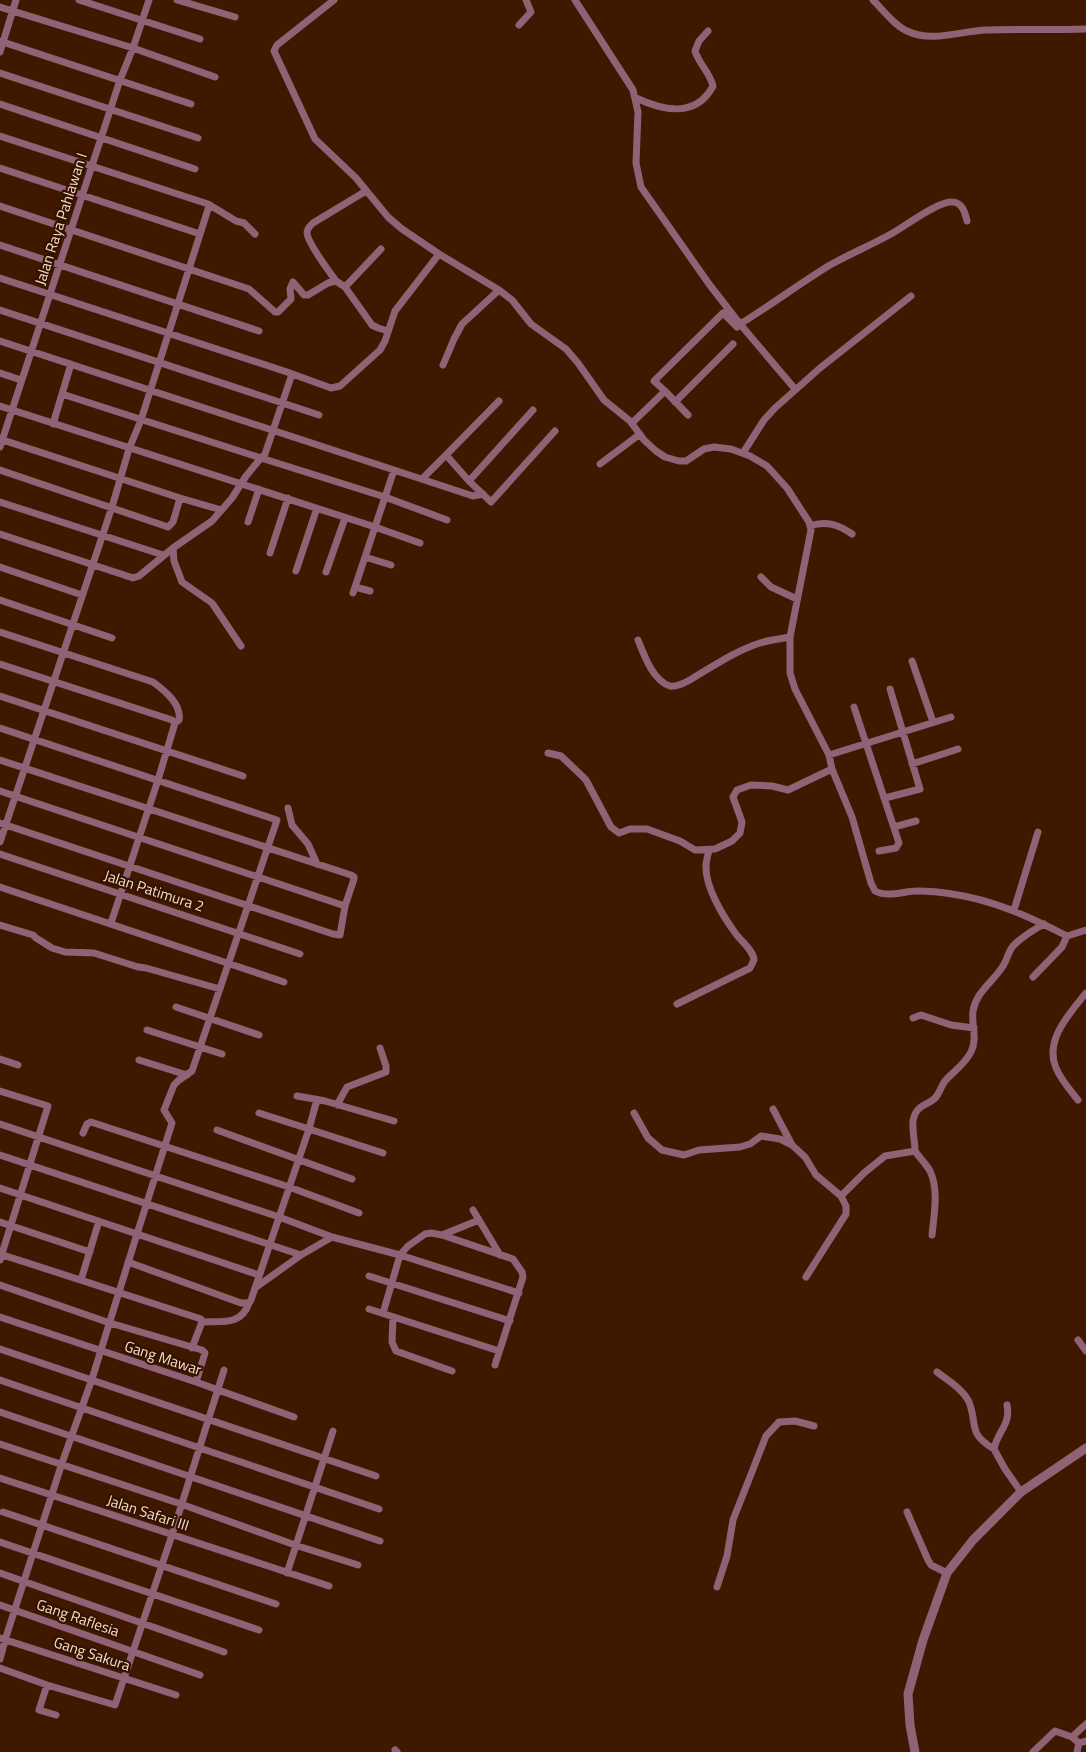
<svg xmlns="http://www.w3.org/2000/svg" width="1086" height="1752" font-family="'Titillium Web',sans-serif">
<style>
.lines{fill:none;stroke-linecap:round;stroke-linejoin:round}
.minor{stroke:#8f6276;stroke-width:7}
.tertiary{stroke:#8f6276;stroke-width:9}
.labels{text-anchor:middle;stroke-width:4.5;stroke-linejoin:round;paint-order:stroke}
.street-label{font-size:15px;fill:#fedbc8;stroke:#301301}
</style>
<rect width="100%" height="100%" fill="#401800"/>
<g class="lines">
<path class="minor" d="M79 0 200 39
M177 0 235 17
M334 0 277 45 274 51 315 139 356 178 388 217 402 229 439 254 499 290 512 300 531 324 566 349 578 363 604 400 630 421 644 440 656 451 665 457 679 461H686L704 449 714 447 731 449 750 456 767 466 787 488 809 522 811 530 790 637V673L795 689 829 755 832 769 852 817 871 883 875 891C888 898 904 891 917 891 928 891 941 892 952 894 994 900 1030 917 1067 936L1086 930
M575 0 633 90 638 112 636 163 641 187 709 284 740 324 795 389
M873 0C883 10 894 25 907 31 932 43 960 31 986 30 1020 29 1053 30 1086 29
M0 7 133 48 215 77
M519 25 531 12 526 0
M0 41 191 104
M0 52 16 0
M0 73 198 138
M636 98C664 111 696 118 713 86 710 73 699 64 695 51L699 41 708 31
M0 104 195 169
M0 136 208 204 236 221 244 223 255 234
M0 168 200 234
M0 206 249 289 275 312H278L291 299 290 289 293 282 304 295H308L328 283 336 281 345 287 372 325 378 328 388 331
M0 245 259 331
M0 278 287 372 331 388 340 386 380 350 385 341 395 311 439 254
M336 281C329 271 308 244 307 233 307 228 310 226 313 223L366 191
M345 287 381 249
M0 310 319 415
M740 324C771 305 799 284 830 265 850 254 871 245 891 234 904 227 938 201 952 202 962 202 965 212 967 221
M0 341 394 470
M443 365 454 339 462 324 499 290
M0 373 21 380
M665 391 688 415
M62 394 261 458 265 454 292 374
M675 402 733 344
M0 406 375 527 394 470 473 496 483 494
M533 410 469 481 491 502 555 431
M632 423 665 391 654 381 723 313 737 327
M53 424 71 364
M0 439 180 498 218 509
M0 447 120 80 133 48 149 0
M743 453 764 420 775 408 820 368 911 296
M446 455 499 401
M600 464 640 434
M0 470 168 527 173 522 180 498
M422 479 446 455 469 481
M0 502 163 555
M248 522 259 489
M810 526C826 520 839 525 852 534
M0 534 133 578 139 576 173 548
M270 553 288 498
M365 557 391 565
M0 567 82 595
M296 571 317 508
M326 572 345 518
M761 577 771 587 797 599
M355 587 370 591
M353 593 375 527 420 543
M0 600 112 638
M0 632 153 682C164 690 182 704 179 720L175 723 158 780 111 923
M638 640C644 655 653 681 670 686 679 688 692 679 698 675 718 663 738 650 760 643 769 640 780 639 790 637
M241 646 212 603 182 582 174 561 173 548 212 521 232 498 246 476 261 458 385 497 447 520
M912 661 933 722
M0 664 172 720 175 723
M0 696 243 776
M854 707 899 843 896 848 879 851
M0 728 277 820 192 1071 179 1080 174 1085 164 1110 172 1123 137 1234 259 1275
M548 753 561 756 580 774 586 780 611 827 619 833 630 829H647L680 841 695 850 715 849 732 841 740 833 742 822 733 797 737 790 751 785 772 786 788 790 832 769
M829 755 951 717
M0 760 351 875 354 877V879L345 906 340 935 333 934 0 823
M912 764 958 749
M0 791 345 906
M885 798 920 789 890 689
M288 808 292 825 308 844 317 864
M894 827 916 821
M0 842 112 507 129 449 141 420 209 206
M0 854 300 954
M0 887 284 982
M1014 910 1038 832
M0 925 33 935 36 938 52 948 65 952 94 953 138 967 146 968 220 989
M1033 977 1062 947 1067 936
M677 1004 750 968 754 960C753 950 742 942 736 934 724 918 705 887 706 866 706 861 708 855 709 850
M176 1007 259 1035
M913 1018 921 1015 951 1025 974 1028
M147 1030 222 1054
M0 1059 18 1065
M139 1060 187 1075
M0 1091 48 1106 0 1260
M297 1096 320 1100
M1078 1100C1070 1090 1061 1080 1056 1068 1044 1040 1070 1013 1086 993
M337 1105 347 1087 386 1072V1066L380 1048
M773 1109 792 1145 805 1157 816 1175 841 1196 864 1173 885 1156 915 1151
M634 1113 648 1138 662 1150 684 1155 699 1150 740 1147 750 1144 761 1136 780 1139 792 1145
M0 1124 279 1217 332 1237
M217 1130 352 1179
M83 1133 87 1124 91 1122 289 1187 359 1213
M383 1153 309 1129 316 1103 320 1100 325 1101 394 1121
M0 1155 301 1255
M0 1188 137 1234 92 1379 62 1463 5 1640 0 1659
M473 1210 500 1255
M0 1222 90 1252
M442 1235 479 1220
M932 1235C934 1215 939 1189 930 1171 926 1164 919 1157 915 1151 915 1141 912 1131 913 1121 916 1103 929 1106 936 1097 940 1092 941 1086 945 1081 954 1071 965 1064 971 1052 978 1038 971 1025 973 1011 976 992 993 982 1003 966 1007 960 1008 952 1013 946 1022 937 1033 930 1044 924
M0 1254 201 1319 202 1322 192 1348
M128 1262 241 1303H249L251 1300 309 1129 259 1113
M369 1276 510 1321
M806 1277 846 1214V1206L841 1196
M81 1280 99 1221
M0 1285 110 1323 202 1350 205 1353 196 1382
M255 1288 301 1255 332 1237 400 1255 519 1293
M369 1309 499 1351
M383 1313 400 1255 408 1246 425 1234 431 1233 442 1235 513 1259 522 1272 523 1277 495 1365
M0 1317 196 1382 294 1417
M393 1317 392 1342 396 1351 452 1371
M202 1322C222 1321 241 1326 249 1303
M1078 1340 1086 1351
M0 1349 376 1476
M937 1372C947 1380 963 1389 969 1402 978 1425 967 1433 994 1449
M0 1380 379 1509
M1007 1405C1011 1425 997 1432 994 1449L1005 1469 1021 1492
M0 1412 380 1541
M0 1444 181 1504 295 1545 358 1565
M0 1478 329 1586
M3 1512 276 1604
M907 1512 928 1560 931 1565 947 1573
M0 1542 259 1630
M0 1573 224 1652
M287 1573 333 1431
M717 1587 727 1556 733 1520 766 1436 779 1422 795 1421 814 1426
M0 1605 200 1675
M0 1638 176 1695
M0 1668 47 1685 115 1705 172 1535 224 1370
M47 1685 39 1710 56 1715
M1072 1737 1086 1724
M395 1750 397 1752
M1033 1752 1055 1731 1072 1737 1079 1743
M1077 1752 1079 1743 1086 1741"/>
<path class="tertiary" d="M915 1752 910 1725 908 1694 923 1640 947 1573 973 1540 1021 1492 1086 1448"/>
</g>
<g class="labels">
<g class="street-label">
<text transform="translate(61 219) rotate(-72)" y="5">Jalan Raya Pahlawan I</text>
<text transform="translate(154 891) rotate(18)" y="5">Jalan Patimura 2</text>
<text transform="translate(163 1358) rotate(18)" y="5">Gang Mawar</text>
<text transform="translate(148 1513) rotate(18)" y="5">Jalan Safari III</text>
<text transform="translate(78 1618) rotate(19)" y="5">Gang Raflesia</text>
<text transform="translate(92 1654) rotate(18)" y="5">Gang Sakura</text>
</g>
</g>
</svg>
